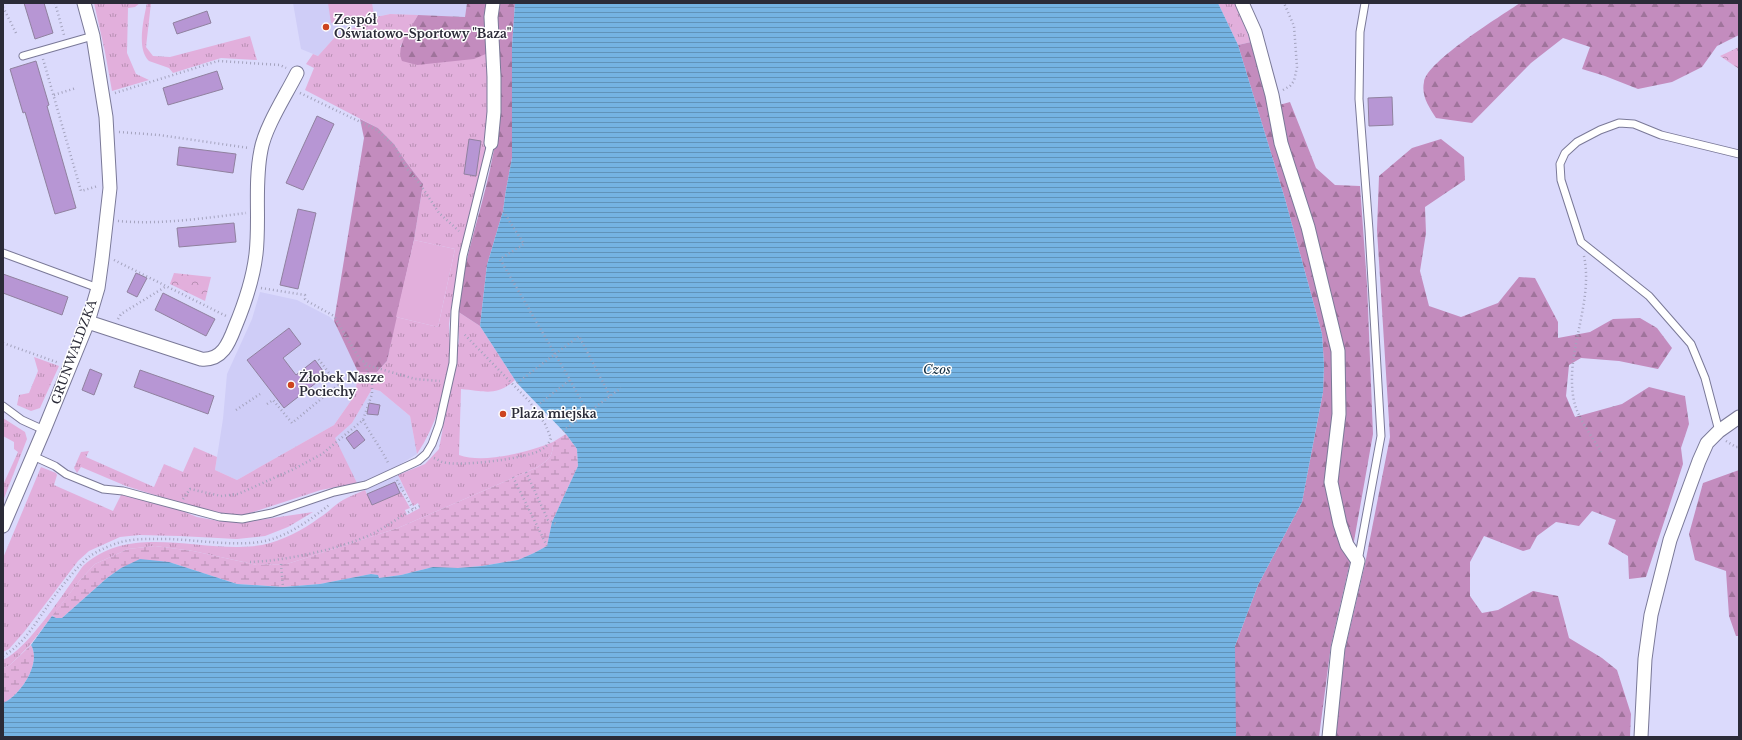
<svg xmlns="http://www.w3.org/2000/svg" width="1742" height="740" font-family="'Libre Baskerville',serif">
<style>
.built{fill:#cfcdf7}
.grass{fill:url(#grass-tufts)}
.forest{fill:url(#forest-firs)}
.wetland{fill:url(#wetland-marsh)}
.park{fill:url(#park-crowns)}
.pitch{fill:#e2afdc}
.water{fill:url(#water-rules)}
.building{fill:#b796d4;stroke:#90819f}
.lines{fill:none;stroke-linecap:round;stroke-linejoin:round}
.lane-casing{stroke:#7a7998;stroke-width:9}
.street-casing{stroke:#7a7998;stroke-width:15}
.path{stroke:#a4a3be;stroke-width:2.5;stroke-dasharray:1 3;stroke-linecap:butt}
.lane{stroke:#fff;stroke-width:7}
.street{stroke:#fff;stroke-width:13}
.poi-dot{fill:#cd441f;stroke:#fff;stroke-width:1.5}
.labels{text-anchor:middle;stroke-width:3;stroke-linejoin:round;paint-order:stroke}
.poi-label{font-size:12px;font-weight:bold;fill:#2b2b38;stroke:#fff;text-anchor:start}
.street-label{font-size:12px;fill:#2b2b38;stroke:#fff}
.water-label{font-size:13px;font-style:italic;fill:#122d41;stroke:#fff}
</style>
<defs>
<pattern id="grass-tufts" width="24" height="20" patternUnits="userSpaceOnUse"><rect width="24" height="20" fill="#e2afdc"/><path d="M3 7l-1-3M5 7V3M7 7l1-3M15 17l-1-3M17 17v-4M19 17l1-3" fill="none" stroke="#b78fb3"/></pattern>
<pattern id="forest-firs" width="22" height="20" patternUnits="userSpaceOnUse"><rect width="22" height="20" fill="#c38cbe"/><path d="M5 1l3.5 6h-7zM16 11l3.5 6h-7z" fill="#9f739b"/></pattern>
<pattern id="wetland-marsh" width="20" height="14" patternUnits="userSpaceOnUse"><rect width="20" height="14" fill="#e2afdc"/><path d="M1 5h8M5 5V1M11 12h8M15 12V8" fill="none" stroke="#b78fb3"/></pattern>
<pattern id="park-crowns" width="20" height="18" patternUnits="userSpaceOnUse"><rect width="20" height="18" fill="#e2afdc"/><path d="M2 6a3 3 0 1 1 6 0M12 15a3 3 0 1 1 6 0" fill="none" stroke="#b78fb3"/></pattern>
<pattern id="water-rules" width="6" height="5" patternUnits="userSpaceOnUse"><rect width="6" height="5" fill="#75b3e3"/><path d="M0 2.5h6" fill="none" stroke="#6092b9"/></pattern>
</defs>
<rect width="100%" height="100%" fill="#dbdafc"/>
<path class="built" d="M293 3H467L465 17 390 14 376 17 335 37 318 56 301 49Z
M260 292 297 300 330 317 334 321 358 372 355 395 334 425 237 480 215 470 223 419 227 374 252 319Z
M372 389 380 391 410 416 417 454 394 468 405 490 372 505 365 490 367 488 364 480 357 483 334 438 352 423Z"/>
<path class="grass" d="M94 3H140L135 7 128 8 127 53 136 74 149 80 112 91 105 52Z
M147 3H151L146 47 153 56 170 57 250 36 257 60 221 58 173 73 169 68 149 61C136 49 144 18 147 3Z
M1218 3H1235L1251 42 1238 45Z
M390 14 418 15 400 47 488 53C489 76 491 100 489 123 484 183 461 239 453 298 451 306 450 316 449 325 449 336 451 347 450 358 446 391 436 426 417 454L410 416 380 391 372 389 352 423 335 438 357 483 321 490 244 515H230L190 506 126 486 81 467 77 473 74 468 81 452 89 451 86 457 154 487 164 464 183 472 194 447 217 457 215 470 237 480 334 425 355 395 358 372H377L387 361 396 317 438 327 455 249 414 240 423 184 406 162 394 144 378 128 305 90 314 68 306 64 313 54 318 56 335 37 376 17Z
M457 311 480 326 515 380C496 397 485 391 461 389L459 455C484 464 529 452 553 442 553 457 549 459 538 467L398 528 287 564 257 565 193 551 155 546 128 549 95 564 80 580 30 645 10 665 3 668V660C29 648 65 591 83 566 132 521 204 555 262 545 282 541 303 530 319 518 328 513 334 505 343 500 350 496 358 493 365 490L372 505 401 492 410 508 405 510 407 515 420 508 418 503 413 506 398 475 425 464 439 449 459 340Z
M34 357 59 366 40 408 31 411 17 405 19 395 29 393 38 371Z
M3 418 25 432 27 439 3 501V485L18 452 14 449V442L3 436Z
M41 467 56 473 57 475 54 485 113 511 122 493 175 508 197 517 219 521 245 522 313 512 288 527 265 536 237 539 179 536 139 535 120 537 89 551 78 561 24 632 9 649 3 652V558Z"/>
<path class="forest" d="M467 3H489L488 53 474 59 417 65 402 61C395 46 411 28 418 15L465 17Z
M497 3H515L512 47V158L506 190 503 211 487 265 480 326 457 311C465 246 493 184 498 118 500 105 497 90 497 76 496 51 496 28 497 3Z
M1520 3H1739V35L1717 46 1702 67 1672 82 1638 89 1605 76 1582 69 1590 47 1563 38 1531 63 1472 123 1436 118C1429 107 1421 96 1424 82 1427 61 1501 16 1520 3Z
M1251 42 1272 107 1290 102 1316 168 1335 185 1360 186 1367 284 1373 434 1351 558 1331 645 1319 737H1236L1235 734V646L1258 585 1302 502 1323 392 1324 365 1322 334 1285 199 1238 45Z
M360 119 378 128 394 144 406 162 423 184 414 240 387 361 377 372H358L334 321 364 138Z
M1441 139 1464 157 1465 180 1425 207 1426 233 1420 271 1429 306 1461 317 1498 303 1519 277 1535 278 1558 322V338L1590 332 1613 319 1640 318 1657 328 1672 348 1658 369 1619 361 1581 358 1569 365 1566 396 1575 417 1622 404 1649 387 1685 396 1689 424 1681 448 1683 464 1646 577 1629 579 1628 556 1608 544 1616 520 1592 511 1579 526 1556 522 1537 536 1530 549 1523 551 1484 536 1470 562V596L1482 613 1498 610 1533 591 1558 596 1569 638 1602 658 1617 670 1631 714 1630 737H1335L1345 650 1365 564 1390 437 1377 230 1379 176 1412 148Z
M1739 470V636H1736L1729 616 1726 571 1695 560 1689 534 1703 483Z"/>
<path class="wetland" d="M566 434 577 449 578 466 552 522 547 546 534 553 518 560 482 566 458 568 433 567 401 575 379 578 377 575 371 574 320 584 283 587 237 584 169 562 121 568 107 578 62 618H56L52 616 80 580 95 564 128 549 155 546 193 551 257 565 287 564 398 528 538 467C549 459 553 457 553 442Z
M31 645C42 663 20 696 3 703V668L10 665Z"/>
<path class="park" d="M1739 47V69L1720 56Z
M174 273 211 277 205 301 170 284Z"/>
<path class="pitch" d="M328 3H372L374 15 331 23Z
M414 240 455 249 438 327 396 317Z"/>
<path class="water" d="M515 3H1218L1238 45 1285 199 1322 334 1324 365 1323 392 1302 502 1258 585 1235 646 1236 737H3V703C20 696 42 663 31 645L52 616 56 618H62L107 578 121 568 140 559 169 562 237 584 283 587 320 584 371 574 378 575 379 578 401 575 433 567 458 568 482 566 518 560 534 553 547 546 552 522 578 466 577 449 566 434 517 383 480 326 487 265 503 211 506 190 512 158V47Z"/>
<path class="building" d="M24 3H44L53 33 35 39Z
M207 11 211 23 177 34 173 23Z
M36 61 49 105 47 106 76 208 55 214 25 112 23 113 10 69Z
M217 71 223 89 168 105 163 88Z
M1392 97 1393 125 1369 126 1368 98Z
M317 116 334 124 303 190 286 183Z
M469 139 481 141 476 176 464 174Z
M179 147 236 154 233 173 177 165Z
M298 209 316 213 298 289 280 285Z
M234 223 236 242 179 247 177 228Z
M136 273 147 278 137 297 127 292Z
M3 274 68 297 62 315 3 293Z
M163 293 215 319 206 336 155 310Z
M289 328 301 344 283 358 296 375 315 360 326 375 284 408 247 360Z
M90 369 102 374 94 395 82 390Z
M140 370 214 396 208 414 134 387Z
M369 403 380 405 378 415 367 414Z
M357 430 365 440 354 449 346 438Z
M395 482 400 493 372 505 367 494Z"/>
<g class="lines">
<defs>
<path id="lane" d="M23 56 93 36
M3 253 98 288
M3 406 22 420 44 430
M1719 431 1705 378 1691 344 1649 296 1581 242 1561 180 1560 164 1565 153 1577 142 1600 130 1619 123 1634 124 1661 135 1739 154
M33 456 55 466 66 474 103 489 123 491 220 517 242 519 272 513 334 492 366 485 418 461 426 454 432 444 439 425 453 363 455 311 463 256 491 143
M1358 561 1381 436 1369 230 1359 99 1360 32 1365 3"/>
<path id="street" d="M1242 3 1255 32 1272 95 1281 143 1308 227 1338 351 1339 414 1331 482 1340 524 1347 545 1358 561 1338 648 1329 737
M491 143 494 112V77L491 17 493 3
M88 322 201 359C222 361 229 343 235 327 245 303 253 280 256 254 260 220 254 184 261 150 265 127 286 95 297 73
M3 526 44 430 88 322 98 288 102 259 110 188 106 117 93 36 84 3
M1641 737 1645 659 1651 615 1670 540 1699 461 1707 443 1719 431 1739 417"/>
</defs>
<use href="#lane" class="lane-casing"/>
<use href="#street" class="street-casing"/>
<path class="path" d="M55 3 64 35
M3 7 16 33
M43 59 81 191 98 186
M1283 90 1290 86 1294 81 1297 67 1294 26 1284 3
M115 93 218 61 280 65 286 68
M300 93 377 130 395 147 408 170 420 184 439 213 459 231
M54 95 76 88
M119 132 159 135 249 148
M503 211 524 244 500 259 570 380 538 405
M118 221C160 225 205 218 246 213
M1584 256C1594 304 1564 353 1574 401 1578 419 1592 436 1601 452
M114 260 226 316
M261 288 305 295V299L307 301 334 316 359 358 370 366 415 379 440 381
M118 319 121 314 165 287
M3 343 59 363
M570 380 588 413
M517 383 579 336 610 396
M267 404 273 400 292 423 338 385 317 357
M236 410 260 394
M363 420C371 436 382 449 389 465
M563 431 621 388
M1726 441 1736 447H1739
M434 458C437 459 440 461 442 462 460 467 522 459 539 451 545 448 549 444 551 438L545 424 529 401 464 334
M526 472 548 520 558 525
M513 477 547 546
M397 480 413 509
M183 499 190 489 221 496 238 494 294 469 322 454 363 420 372 394V384L364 362
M250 562C285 561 340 549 372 534 388 526 403 514 420 506
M281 564 283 587
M3 656C23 645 34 625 47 607 56 593 78 565 90 556 99 550 111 545 121 542 137 538 152 539 169 539 198 540 230 546 260 542 285 538 309 521 329 505"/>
<use href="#lane" class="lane"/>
<use href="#street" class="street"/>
</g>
<g class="poi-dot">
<circle cx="326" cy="27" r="4"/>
<circle cx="291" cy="385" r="4"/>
<circle cx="503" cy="414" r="4"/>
</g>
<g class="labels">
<g class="poi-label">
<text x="334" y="24">Zespół<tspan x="334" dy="14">Oświatowo-Sportowy "Baza"</tspan></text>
<text x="299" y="382">Żłobek Nasze<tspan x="299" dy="14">Pociechy</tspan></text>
<text x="511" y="418">Plaża miejska</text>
</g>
<g class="street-label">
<text transform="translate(74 352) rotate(-70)" y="4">GRUNWALDZKA</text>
</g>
<g class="water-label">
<text x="937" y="374">Czos</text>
</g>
</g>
<rect width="1742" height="740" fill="none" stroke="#2b2b38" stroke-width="8"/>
</svg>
